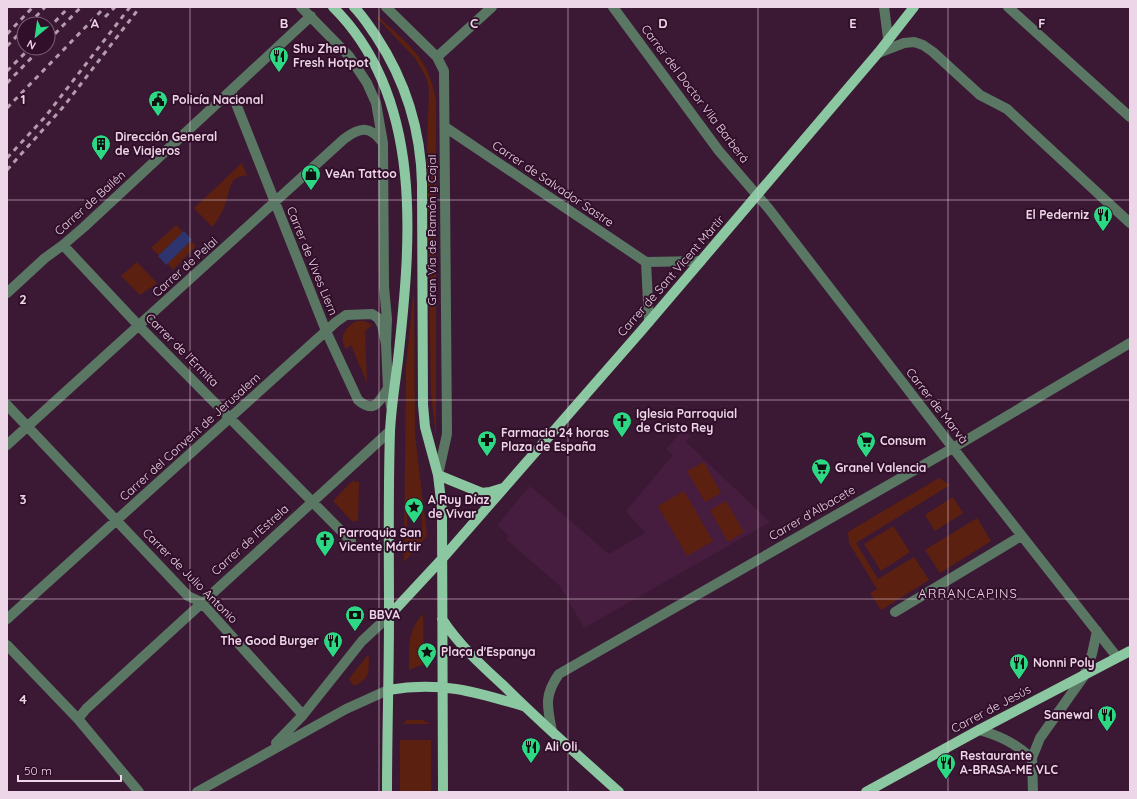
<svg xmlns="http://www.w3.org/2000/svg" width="1137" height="799" font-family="Quicksand,sans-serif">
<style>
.built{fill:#461d3e}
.green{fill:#5c2010;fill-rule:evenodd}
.water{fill:#2e346d}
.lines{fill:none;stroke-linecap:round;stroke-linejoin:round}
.minor{stroke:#5a7764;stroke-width:10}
.major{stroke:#8bc7a0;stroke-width:10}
.rail{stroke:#b59baf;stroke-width:3;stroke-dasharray:5 5;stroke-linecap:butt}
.grid{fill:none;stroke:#edd6e7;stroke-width:1;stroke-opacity:0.55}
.labels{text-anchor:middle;stroke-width:4;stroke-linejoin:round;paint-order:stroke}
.poi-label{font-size:12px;font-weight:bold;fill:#edd6e7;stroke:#310f2a;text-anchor:start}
.street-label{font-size:12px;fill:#edd6e7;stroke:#310f2a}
.neighbourhood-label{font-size:13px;letter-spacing:1px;fill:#edd6e7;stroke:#310f2a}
.grid-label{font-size:13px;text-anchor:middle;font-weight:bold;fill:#edd6e7;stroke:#310f2a;stroke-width:4;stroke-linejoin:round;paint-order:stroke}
</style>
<rect width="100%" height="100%" fill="#3b1934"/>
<path class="built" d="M683 430 691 436 686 442 770 522 584 628 560 586 506 539 509 536 497 525 530 486 609 554 645 533 626 511 673 455 666 449Z"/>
<path class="green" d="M378 16C409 46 428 56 436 100V438L431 393 427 152 429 89 427 79 415 58 377 18Z
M242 163 247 176C230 174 230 190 226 202 223 211 218 220 212 227L194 208Z
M176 225 183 232 159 255 151 248Z
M191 241 196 246 173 270 167 263Z
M137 262 157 283 140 295 121 276Z
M414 294 415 435 427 536 404 562 406 368 413 295ZM407 514H422V532H407Z
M357 321H364L372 325 365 331 367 383 351 345 346 349C338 336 346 327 357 321Z
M704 462 721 493 705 502 687 471Z
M939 478 950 485 856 543 878 579 914 557 929 580 881 610 870 593 877 589 849 543 848 532Z
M352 481 359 482 358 521H352L333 501Z
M684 491 713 541 687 556 658 506Z
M953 497 963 513 935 531 925 515Z
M726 501 744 532 728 542 710 510Z
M977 518 991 541 940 573 925 550Z
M893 526 910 552 881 571 864 544Z
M423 614 424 664 409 670C409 649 407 630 423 614Z
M367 656H369C368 675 371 677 354 686L349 679Z
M407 720H423L430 724H403Z
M400 740H431V792H400Z"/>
<path class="water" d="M184 231 192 240 166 265 158 256Z"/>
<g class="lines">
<path class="minor" d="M301 7 349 56 367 83 376 103 383 143 384 287 387 319 386 344 388 388 391 407
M386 7 437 57 444 71 447 434 438 475
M613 7 719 151 769 209 953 448 1117 657
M884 7 888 38
M1008 7 1130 117
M878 53 904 43 914 42 923 45 933 52 980 95 1007 109 1130 223
M437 57 492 7
M231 91 326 331 358 400C374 414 379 402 388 388
M445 127 646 262 701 261
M63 245 139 326 351 541
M646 262 649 322
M7 293 45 258 63 245 84 227 311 16
M7 405 188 596 201 602 303 715
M7 445 344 139C360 127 370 125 383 143
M895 612 1021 536
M7 619 336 322 346 315 372 314 378 318 382 325 386 344
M7 645 78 719 139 792
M78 719 86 709 390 431
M979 730C1001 736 1014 743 1032 758L1033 792
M552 731C547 706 544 695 559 674L953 448 1130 343
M276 743 303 715 362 641 389 616
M1032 758 1040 738 1084 676 1092 654 1097 631
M197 792 346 709 388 690"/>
<path class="major" d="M333 7C425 98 411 242 398 360 395 384 391 408 390 432 388 493 389 553 389 614 389 673 387 733 387 792
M354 7C363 16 369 26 376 36 405 80 421 131 422 184L423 405 425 427 438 475 442 509 443 792
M438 475 482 493 490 492 503 488
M389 616 442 559 642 330 878 53 914 7
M442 619C459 645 481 665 504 686 541 723 580 757 619 792
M388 690C440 681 473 691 523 706
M866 792 979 730 1130 651"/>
<path class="rail" d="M105 17 115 7
M29 24 45 7
M48 29 69 7
M7 34 33 7
M48 41 81 7
M7 46 24 29
M7 71 30 48
M7 83 41 48
M7 108 105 7
M7 158 45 117 130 7
M7 170 64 106 140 7"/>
</g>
<path class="grid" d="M190 7V792M379 7V792M568 7V792M758 7V792M948 7V792M7 200H1130M7 400H1130M7 599H1130"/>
<defs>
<symbol id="restaurant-pin" viewBox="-11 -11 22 30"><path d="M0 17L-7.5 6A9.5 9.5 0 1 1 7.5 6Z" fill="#2dd884" stroke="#310f2a"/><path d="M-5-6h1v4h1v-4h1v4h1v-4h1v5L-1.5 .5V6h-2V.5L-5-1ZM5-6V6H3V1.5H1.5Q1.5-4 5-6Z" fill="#111"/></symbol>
<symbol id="civic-pin" viewBox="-11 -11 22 30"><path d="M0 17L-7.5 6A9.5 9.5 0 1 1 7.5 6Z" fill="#2dd884" stroke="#310f2a"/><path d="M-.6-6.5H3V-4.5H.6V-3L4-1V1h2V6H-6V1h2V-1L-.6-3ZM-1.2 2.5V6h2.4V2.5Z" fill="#111"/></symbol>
<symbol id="building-pin" viewBox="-11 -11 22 30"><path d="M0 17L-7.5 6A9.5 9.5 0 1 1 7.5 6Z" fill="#2dd884" stroke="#310f2a"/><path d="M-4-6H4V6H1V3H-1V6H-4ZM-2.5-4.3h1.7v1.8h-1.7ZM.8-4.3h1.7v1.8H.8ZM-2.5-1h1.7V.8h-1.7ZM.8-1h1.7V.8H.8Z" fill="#111"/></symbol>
<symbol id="shop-pin" viewBox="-11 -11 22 30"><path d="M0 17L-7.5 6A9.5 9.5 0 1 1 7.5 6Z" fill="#2dd884" stroke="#310f2a"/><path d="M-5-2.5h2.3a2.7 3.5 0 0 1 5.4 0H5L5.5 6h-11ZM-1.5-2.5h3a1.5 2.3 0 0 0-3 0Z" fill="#111"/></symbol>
<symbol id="church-pin" viewBox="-11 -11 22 30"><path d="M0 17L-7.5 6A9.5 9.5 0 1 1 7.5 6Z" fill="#2dd884" stroke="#310f2a"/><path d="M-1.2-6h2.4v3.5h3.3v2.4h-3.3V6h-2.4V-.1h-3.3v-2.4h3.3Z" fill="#111"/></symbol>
<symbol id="pharmacy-pin" viewBox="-11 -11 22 30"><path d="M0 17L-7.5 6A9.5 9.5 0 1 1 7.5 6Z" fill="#2dd884" stroke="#310f2a"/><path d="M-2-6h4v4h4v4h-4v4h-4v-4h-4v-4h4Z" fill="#111"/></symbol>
<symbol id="supermarket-pin" viewBox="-11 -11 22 30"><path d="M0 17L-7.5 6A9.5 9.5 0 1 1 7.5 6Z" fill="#2dd884" stroke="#310f2a"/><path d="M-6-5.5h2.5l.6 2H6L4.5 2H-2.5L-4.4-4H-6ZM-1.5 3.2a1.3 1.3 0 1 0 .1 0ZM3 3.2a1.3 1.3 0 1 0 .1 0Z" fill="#111"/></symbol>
<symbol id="sight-pin" viewBox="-11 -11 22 30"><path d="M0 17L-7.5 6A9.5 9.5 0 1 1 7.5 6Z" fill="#2dd884" stroke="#310f2a"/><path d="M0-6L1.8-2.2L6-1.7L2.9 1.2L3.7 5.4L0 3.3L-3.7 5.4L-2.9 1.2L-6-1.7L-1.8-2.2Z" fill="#111"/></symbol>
<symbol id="bank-pin" viewBox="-11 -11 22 30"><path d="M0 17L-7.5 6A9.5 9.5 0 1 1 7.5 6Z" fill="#2dd884" stroke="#310f2a"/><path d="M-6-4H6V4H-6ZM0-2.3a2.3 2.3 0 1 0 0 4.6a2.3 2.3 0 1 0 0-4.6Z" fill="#111"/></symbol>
</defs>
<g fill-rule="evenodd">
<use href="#restaurant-pin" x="268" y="45" width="22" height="30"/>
<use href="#civic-pin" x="147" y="89" width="22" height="30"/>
<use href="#building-pin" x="90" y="133" width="22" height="30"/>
<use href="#shop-pin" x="300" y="163" width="22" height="30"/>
<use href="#restaurant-pin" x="1092" y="204" width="22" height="30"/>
<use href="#church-pin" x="611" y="410" width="22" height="30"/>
<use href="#pharmacy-pin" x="476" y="429" width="22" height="30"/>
<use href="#supermarket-pin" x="855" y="430" width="22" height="30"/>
<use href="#supermarket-pin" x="810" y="457" width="22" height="30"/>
<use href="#sight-pin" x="403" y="496" width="22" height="30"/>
<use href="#church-pin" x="314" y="529" width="22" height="30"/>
<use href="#bank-pin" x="344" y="604" width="22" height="30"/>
<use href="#restaurant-pin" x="322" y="630" width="22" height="30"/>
<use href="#sight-pin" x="416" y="641" width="22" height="30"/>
<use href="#restaurant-pin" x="1008" y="652" width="22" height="30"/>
<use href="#restaurant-pin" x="1096" y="704" width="22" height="30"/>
<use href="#restaurant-pin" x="520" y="736" width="22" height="30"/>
<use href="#restaurant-pin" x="935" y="752" width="22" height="30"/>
</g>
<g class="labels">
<g class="poi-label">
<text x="293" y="53">Shu Zhen<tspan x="293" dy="14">Fresh Hotpot</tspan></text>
<text x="172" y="104">Policía Nacional</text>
<text x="115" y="141">Dirección General<tspan x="115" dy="14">de Viajeros</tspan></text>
<text x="325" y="178">VeAn Tattoo</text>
<text x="1089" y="219" text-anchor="end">El Pederniz</text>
<text x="636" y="418">Iglesia Parroquial<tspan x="636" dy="14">de Cristo Rey</tspan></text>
<text x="501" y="437">Farmacia 24 horas<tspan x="501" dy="14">Plaza de España</tspan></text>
<text x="880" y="445">Consum</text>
<text x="835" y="472">Granel Valencia</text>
<text x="428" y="504">A Ruy Díaz<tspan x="428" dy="14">de Vivar</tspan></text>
<text x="339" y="537">Parroquia San<tspan x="339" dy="14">Vicente Mártir</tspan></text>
<text x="369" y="619">BBVA</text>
<text x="319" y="645" text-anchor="end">The Good Burger</text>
<text x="441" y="656">Plaça d'Espanya</text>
<text x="1033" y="667">Nonni Poly</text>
<text x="1093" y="719" text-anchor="end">Sanewal</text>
<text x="545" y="751">Ali Oli</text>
<text x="960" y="760">Restaurante<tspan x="960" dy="14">A-BRASA-ME VLC</tspan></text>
</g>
<g class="street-label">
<text transform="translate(695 94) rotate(53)" y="4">Carrer del Doctor Vila Barberá</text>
<text transform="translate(553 184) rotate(34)" y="4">Carrer de Salvador Sastre</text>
<text transform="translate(90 203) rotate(-42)" y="4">Carrer de Bailén</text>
<text transform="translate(432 230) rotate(-90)" y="4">Gran Via de Ramón y Cajal</text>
<text transform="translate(312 261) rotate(68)" y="4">Carrer de Vives Liern</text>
<text transform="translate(185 267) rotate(-42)" y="4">Carrer de Pelai</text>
<text transform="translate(671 276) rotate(-49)" y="4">Carrer de Sant Vicent Màrtir</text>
<text transform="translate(182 350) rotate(45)" y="4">Carrer de l'Ermita</text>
<text transform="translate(937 406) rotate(52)" y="4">Carrer de Marvà</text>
<text transform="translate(190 437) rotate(-42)" y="4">Carrer del Convent de Jerusalem</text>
<text transform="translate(812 513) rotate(-30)" y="4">Carrer d'Albacete</text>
<text transform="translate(250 540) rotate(-42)" y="4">Carrer de l'Estrela</text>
<text transform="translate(190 576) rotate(45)" y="4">Carrer de Julio Antonio</text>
<text transform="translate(991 709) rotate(-28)" y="4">Carrer de Jesús</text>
</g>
<g class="neighbourhood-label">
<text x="968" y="598">ARRANCAPINS</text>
</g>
</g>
<g class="grid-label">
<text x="95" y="28">A</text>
<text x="284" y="28">B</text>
<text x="474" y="28">C</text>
<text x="663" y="28">D</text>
<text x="853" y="28">E</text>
<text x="1042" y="28">F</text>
<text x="23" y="104">1</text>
<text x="23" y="304">2</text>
<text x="23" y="504">3</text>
<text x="23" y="704">4</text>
</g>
<rect width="1137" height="799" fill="none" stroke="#edd6e7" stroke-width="16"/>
<g transform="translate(36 36) rotate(209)"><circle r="19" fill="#310f2a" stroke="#7c5f76"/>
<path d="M0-3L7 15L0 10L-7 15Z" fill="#2dd884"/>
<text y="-6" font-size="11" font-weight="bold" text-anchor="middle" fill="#edd6e7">N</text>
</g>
<path d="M18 775v6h103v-6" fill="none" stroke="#edd6e7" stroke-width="2"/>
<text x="24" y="775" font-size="12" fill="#edd6e7" stroke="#310f2a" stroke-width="3" paint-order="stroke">50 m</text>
</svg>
